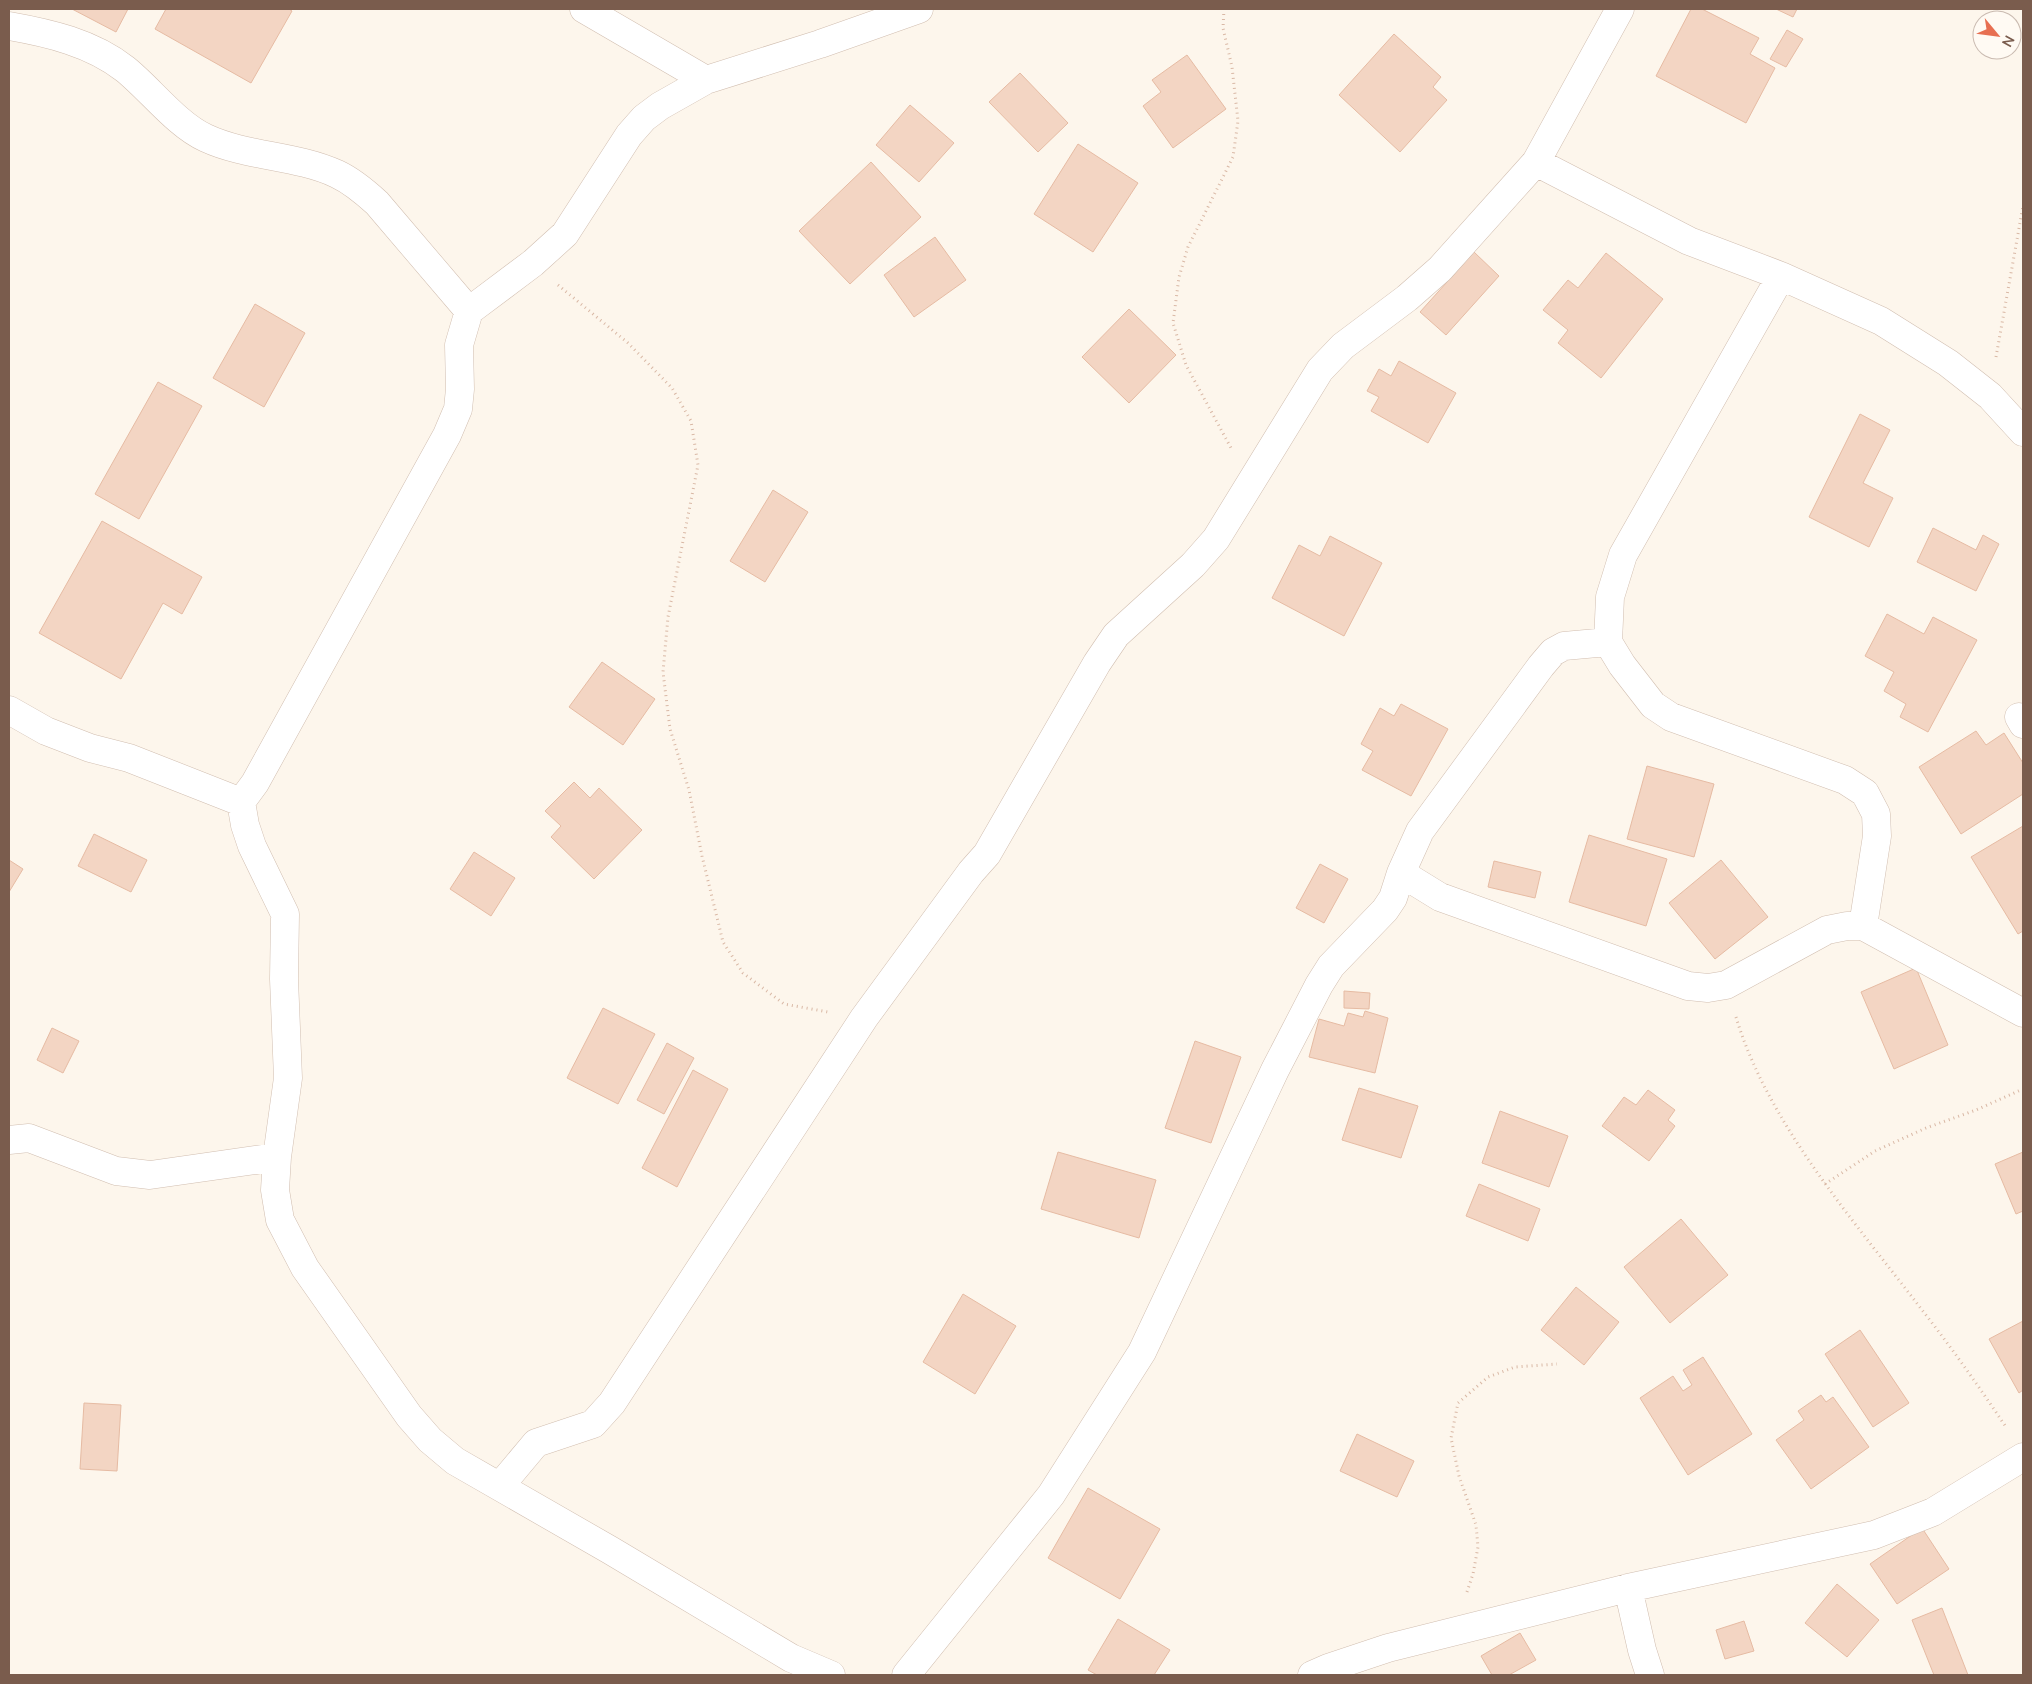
<svg xmlns="http://www.w3.org/2000/svg" width="2032" height="1684" font-family="'Nunito Sans',sans-serif">
<style>
.building{fill:#f3d5c3;stroke:#e6bba3}
.lines{fill:none;stroke-linecap:round;stroke-linejoin:round}
.minor-casing{stroke:#d1beb0;stroke-width:29}
.path{stroke:#d9b8a5;stroke-width:3;stroke-dasharray:1 4;stroke-linecap:butt}
.minor{stroke:#fff;stroke-width:28}
</style>
<rect width="100%" height="100%" fill="#fdf6ec"/>
<path class="building" d="M72 9H128L116 32Z
M166 9H289L292 11 251 83 155 29Z
M1691 9H1702L1759 38 1750 54 1775 68 1746 123 1656 76Z
M1776 9H1797L1793 17Z
M1787 30 1803 39 1786 67 1770 59Z
M1394 34 1441 77 1433 87 1447 100 1400 152 1339 95Z
M1187 55 1226 109 1173 148 1143 106 1161 92 1152 80Z
M1020 73 1068 123 1038 152 989 102Z
M910 105 954 143 919 182 876 145Z
M1078 144 1138 183 1093 252 1034 214Z
M871 162 921 217 850 284 799 231Z
M935 237 966 280 914 317 884 275Z
M1474 252 1499 276 1446 335 1420 312Z
M1606 253 1663 299 1601 378 1558 343 1568 330 1543 310 1568 280 1578 288Z
M255 304 305 333 264 407 213 378Z
M1129 309 1176 355 1129 403 1082 357Z
M1399 361 1456 393 1428 443 1371 411 1379 397 1367 391 1379 369 1391 376Z
M158 382 202 406 139 519 95 494Z
M1860 414 1890 430 1863 483 1893 498 1869 547 1809 517Z
M773 490 808 512 765 582 730 561Z
M102 521 202 577 182 614 163 603 121 679 39 633Z
M1933 528 1976 550 1983 535 1999 544 1976 591 1917 562Z
M1330 536 1382 563 1344 636 1272 598 1299 545 1320 556Z
M1887 614 1924 634 1933 617 1977 640 1928 732 1900 717 1906 704 1884 691 1894 672 1865 656Z
M602 662 655 699 623 745 569 707Z
M1401 704 1448 729 1411 796 1362 770 1373 751 1361 744 1380 708 1394 716Z
M1976 731 1986 745 2004 733 2023 763V794L1961 834 1919 767Z
M1647 766 1714 784 1694 857 1627 839Z
M574 782 590 798 599 788 642 830 594 879 551 837 561 826 545 811Z
M2023 826V931L2018 934 1971 857Z
M94 834 147 860 131 892 78 866Z
M1589 835 1667 859 1646 926 1569 902Z
M474 852 515 878 491 916 450 889Z
M9 860 23 869 9 892Z
M1721 860 1768 917 1715 959 1669 903Z
M1494 861 1541 872 1535 898 1488 887Z
M1320 864 1348 879 1324 923 1296 908Z
M1916 968 1948 1045 1894 1069 1861 992Z
M1344 991 1370 993 1369 1009 1344 1008Z
M603 1008 655 1034 618 1104 567 1078Z
M1365 1011 1388 1018 1375 1073 1309 1057 1319 1019 1344 1026 1348 1013 1363 1017Z
M52 1028 79 1041 63 1073 37 1060Z
M1195 1041 1241 1057 1211 1143 1165 1128Z
M667 1043 694 1058 664 1114 637 1100Z
M693 1070 728 1089 677 1187 642 1168Z
M1359 1088 1418 1106 1401 1158 1342 1140Z
M1648 1090 1675 1110 1668 1120 1675 1126 1649 1161 1602 1126 1624 1097 1636 1105Z
M1500 1111 1568 1136 1549 1187 1482 1163Z
M1058 1152 1156 1180 1139 1238 1041 1209Z
M2023 1152V1211L2016 1214 1995 1164Z
M1479 1184 1540 1209 1528 1241 1466 1216Z
M1681 1219 1728 1275 1670 1323 1624 1267Z
M1576 1287 1619 1322 1584 1365 1541 1330Z
M963 1294 1016 1326 975 1394 923 1362Z
M2023 1321V1390L2019 1393 1989 1339Z
M1860 1330 1909 1403 1873 1427 1825 1354Z
M1703 1357 1752 1434 1688 1475 1640 1398 1673 1376 1683 1391 1692 1385 1683 1370Z
M1821 1395 1826 1402 1833 1397 1869 1447 1811 1489 1776 1440 1804 1420 1798 1411Z
M84 1403 121 1405 117 1471 80 1469Z
M1357 1434 1414 1461 1397 1497 1340 1471Z
M1088 1488 1160 1529 1120 1599 1048 1558Z
M1922 1528 1949 1569 1897 1604 1870 1564Z
M1837 1584 1879 1620 1847 1657 1805 1623Z
M1942 1608 1968 1675H1934L1912 1620Z
M1118 1619 1170 1650 1154 1675H1097L1088 1670Z
M1744 1621 1754 1651 1725 1659 1716 1630Z
M1520 1633 1536 1660 1509 1675H1492L1481 1656Z"/>
<g class="lines">
<defs>
<path id="minor" d="M584 9 706 80
M9 26C49 33 92 43 125 69 150 89 177 125 206 138 247 157 296 155 337 174 352 181 365 192 377 203L469 311
M1536 162 1689 241 1781 276 1881 321 1948 363 1990 396 2023 432
M1781 276 1623 555 1610 597 1608 642 1622 665 1653 705 1671 717 1845 780 1865 793 1876 814 1877 836 1863 926
M9 710 46 731 90 748 129 758 241 802
M2019 717 2023 724
M1401 873 1440 897 1688 986 1708 988 1726 985 1827 930 1847 926H1863L2023 1013
M9 1140 29 1138 116 1171 150 1175 277 1157
M500 1486 536 1443 593 1424 612 1403 864 1018 971 872 987 854 1097 663 1116 635 1193 565 1216 539 1320 370 1343 346 1407 298 1440 269 1536 162 1620 9
M1628 1588 1642 1650 1650 1675
M831 1675 791 1658 610 1550 455 1461 430 1440 409 1416 305 1268 280 1220 275 1190 277 1157 288 1078 284 979 285 914 252 846 245 825 241 802 255 783 447 435 458 409 460 389 459 345 469 311 533 263 565 234 629 135 644 118 660 106 706 80 820 44 919 9
M906 1675 1051 1495 1142 1352 1275 1070 1319 985 1331 966 1385 910 1393 898 1401 873 1420 831 1541 666 1553 652 1564 646 1608 642
M1312 1675 1328 1668 1388 1648 1628 1588 1874 1535 1933 1512 2023 1457"/>
</defs>
<use href="#minor" class="minor-casing"/>
<path class="path" d="M1224 9 1223 28 1232 67 1238 121 1233 157 1188 247 1179 277 1173 323 1186 365 1231 448
M558 285 628 343 672 388 691 421 698 465 668 617 663 672 670 729 689 790 702 856 723 942 743 973 784 1004 828 1012
M1996 357 2023 206
M1736 1017C1768 1124 1855 1222 1922 1310 1952 1348 1979 1387 2006 1427
M1825 1184 1875 1151 1926 1128 1976 1110 2023 1089
M1467 1592 1473 1574 1478 1547 1476 1525 1459 1476 1451 1438 1458 1403 1488 1377 1515 1367 1557 1364"/>
<use href="#minor" class="minor"/>
</g>
<rect width="2032" height="1684" fill="none" stroke="#7a5c4d" stroke-width="20"/>
<g transform="translate(1997 35) rotate(119)"><circle r="24" fill="#fffaf3" stroke="#cabbb1"/>
<path d="M0-4L9 19L0 12L-9 19Z" fill="#e76f51"/>
<text y="-8" font-size="14" font-weight="bold" text-anchor="middle" fill="#7a5c4d">N</text>
</g>
</svg>
